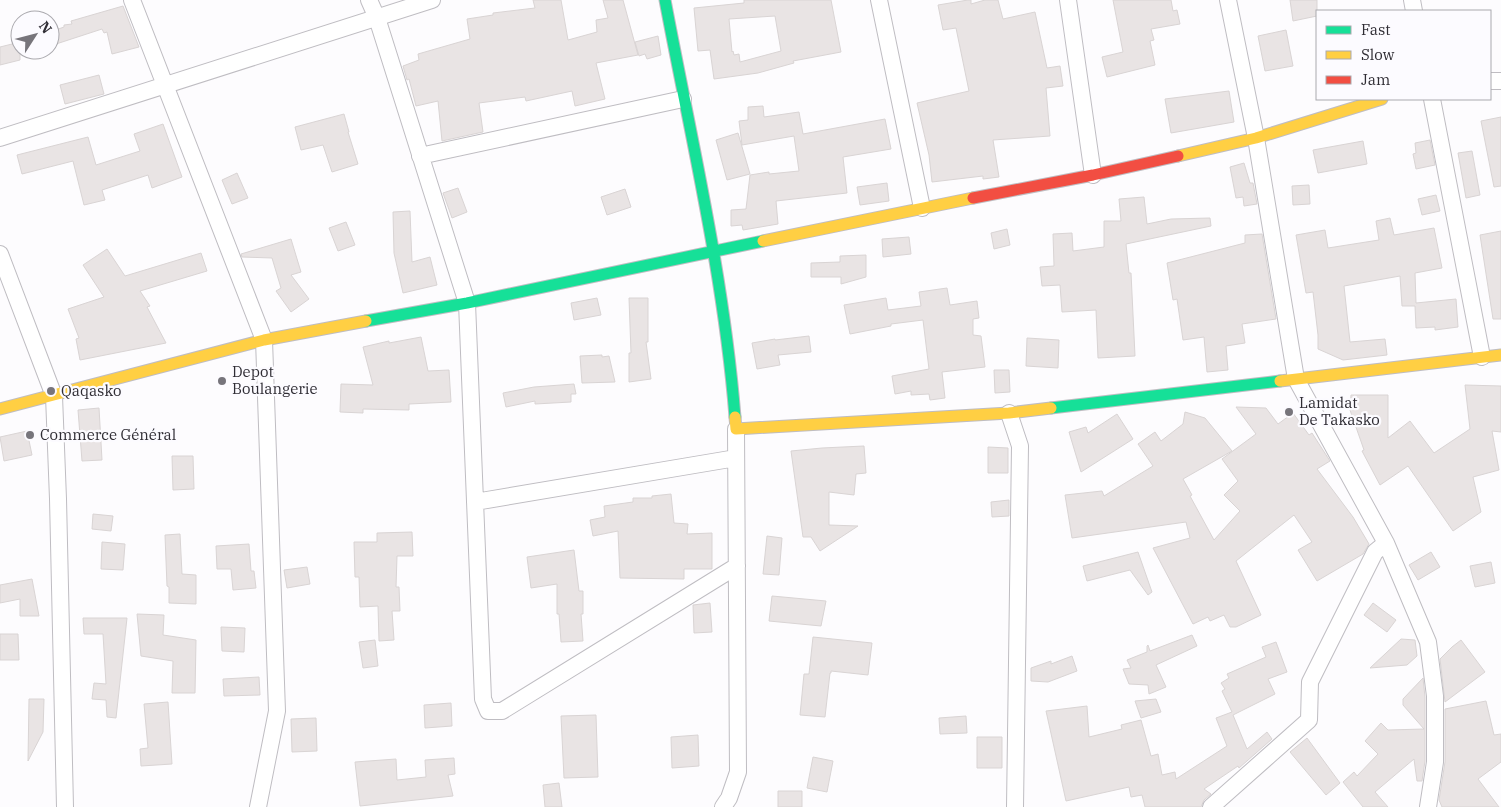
<svg xmlns="http://www.w3.org/2000/svg" width="1501" height="807" font-family="'IBM Plex Serif',serif">
<style>
.building{fill:#e9e4e4;stroke:#d9d4d4;fill-rule:evenodd}
.lines{fill:none;stroke-linecap:round;stroke-linejoin:round}
.street-casing{stroke:#bfbdc2;stroke-width:18}
.fast-casing{stroke:#bfbdc2;stroke-width:13}
.slow-casing{stroke:#bfbdc2;stroke-width:13}
.jam-casing{stroke:#bfbdc2;stroke-width:13}
.street{stroke:#fff;stroke-width:16}
.fast{stroke:#16e098;stroke-width:11}
.slow{stroke:#ffcf43;stroke-width:11}
.jam{stroke:#f24e42;stroke-width:11}
.poi-dot{fill:#77757b;stroke:#fcfbff;stroke-width:2}
.labels{text-anchor:middle;stroke-width:4.5;stroke-linejoin:round;paint-order:stroke}
.poi-label{font-size:15px;fill:#2f2d34;stroke:#fcfbff;text-anchor:start}
</style>
<rect width="100%" height="100%" fill="#fdfcfe"/>
<path class="building" d="M533 0H561L568 40 597 32 596 20 608 18 603 0H623L638 55 596 63 605 99 575 106 572 91 526 101 525 97 479 103 483 132 442 141 438 101 416 106 409 79 407 80 403 66 419 60 418 54 470 39 467 19 493 15V13L535 8Z
M744 0H831L841 52 793 61 794 63 758 73 714 79 710 50 698 51 694 8 744 3ZM775 16 781 51 740 62 739 54 734 55 733 51 732 52 729 19Z
M968 0H971V4L985 0H998L1003 19 1035 12 1047 68 1060 66 1063 86 1046 88 1050 136 993 140 999 177 983 179V176L932 182 929 155 917 103 969 91 956 28 943 30 938 5Z
M1113 0H1171L1173 11 1177 10 1180 24 1151 29 1154 40 1150 41 1155 65 1107 77 1102 57 1123 52Z
M1290 0H1317V16L1293 21Z
M123 6 139 47 112 54 107 32 104 33 102 29 50 46V32L64 27V25L72 24 71 21Z
M1286 30 1293 66 1265 71 1258 36Z
M658 36 661 55 647 59 645 54 639 56 635 42Z
M20 42V60L0 65V47Z
M99 75 104 94 65 104 60 85Z
M1229 91 1234 122 1171 133 1165 99Z
M763 106 764 117 799 112 803 134 885 119 891 149 843 157 847 193 776 201 778 224 743 230 742 225 731 226V210L746 209 750 175 769 172V174L799 171 794 136 742 145 739 121 748 120V107Z
M344 114 349 132H348L358 164 332 172 323 145 301 150 295 127Z
M1501 117V186L1494 187 1481 121Z
M163 124 182 177 152 188 148 175 102 190 105 200 84 205 73 161 22 174 17 155 88 137 96 165 140 151 134 134Z
M738 133 750 174 727 180 716 140Z
M1430 140 1435 165 1416 169 1413 154 1416 153 1415 143Z
M1363 141 1367 164 1318 173 1313 150Z
M1472 151 1480 195 1466 198 1458 153Z
M1244 163 1250 183H1253L1257 204 1244 206 1243 197 1236 198 1230 167Z
M237 173 248 198 232 204 222 180Z
M887 183 889 201 860 205 857 187Z
M1309 185 1310 204 1293 205 1292 186Z
M458 188 467 212 452 218 443 193Z
M625 189 631 207 607 215 601 197Z
M1436 195 1440 211 1422 215 1418 199Z
M1144 197 1147 224 1171 219 1210 218 1211 226 1126 244 1129 273H1131L1135 356 1098 358 1096 310 1062 312 1060 285 1042 286 1040 267 1054 266 1053 234 1072 233 1073 251 1104 247V221H1121L1119 199Z
M410 211 412 262 430 257 437 285 403 293 394 253 393 212Z
M1390 218 1394 235 1434 228 1442 268 1415 273 1416 303 1456 299 1458 327 1435 330V327L1416 328 1415 306H1402L1400 276 1344 286 1350 342 1385 339 1387 355 1343 360 1318 349V335L1313 292 1306 293 1296 235 1325 230 1328 248 1379 240 1376 221Z
M346 222 355 245 338 251 329 228Z
M1007 229 1010 245 994 249 991 233Z
M1501 231V319H1493L1480 235Z
M1262 234 1276 319 1242 324 1245 343 1226 346 1228 370 1207 372 1204 337 1183 340 1177 299 1173 300 1167 263 1245 243V235Z
M909 237 911 254 883 257 882 239Z
M291 239 301 272 291 275 309 299 291 312 276 291 281 288 272 258 242 257 241 254Z
M107 249 125 276 201 253 207 271 140 291 150 306 147 307 166 343 80 360 76 339 79 338 68 309 104 297 83 265Z
M866 255V277L841 284V277H811V263L840 262V256Z
M947 288 950 305 977 301 979 318 973 319V335L981 336 985 367 942 372 945 398 930 400 929 394 911 395V391L895 394 892 376 929 369 923 320 891 324V326L850 334 844 305 886 298 888 310 921 306 919 292Z
M597 298 601 315 574 320 571 303Z
M629 298H648V342H646L651 379 629 382V353H631Z
M809 336 811 352 778 355 780 365 757 369 752 343 775 339V340Z
M421 337 428 371 449 370 451 402 409 404V410L363 409V413L340 412 341 384 373 385 363 347 389 341V343Z
M1027 338 1059 340 1058 368 1026 366Z
M602 355V357L609 356 615 382 582 383 580 356Z
M994 370H1009L1010 392 995 393Z
M574 384 576 394H571V402L535 404V401L506 407 503 393 534 387Z
M1465 385 1501 386V432L1492 431 1499 470 1473 477 1481 512 1453 531 1408 466 1380 485 1362 451 1364 450 1350 410 1351 395H1388V438L1410 421 1434 453 1470 429Z
M1236 407 1266 408 1278 424 1293 413 1309 435 1312 433 1330 461 1317 469 1353 517 1369 544 1363 554 1317 581 1298 550 1312 542 1294 515 1236 561 1261 615 1236 627H1230L1224 615 1210 621 1208 617 1193 624 1153 548 1190 538 1186 522 1072 538 1065 495 1102 491 1104 496 1153 466 1138 444 1155 432 1161 441 1183 424 1185 412 1205 418 1232 451 1183 479 1192 495 1190 496 1214 540 1240 511 1224 495 1238 481 1222 459 1256 434Z
M99 408 102 460 82 461 78 410Z
M1117 414 1133 439 1081 472 1069 432 1086 427 1088 433Z
M27 431 32 455 4 461 0 437Z
M864 446 866 473 856 474 854 495 829 492V525L858 526 820 551 811 537H803L791 451 822 448Z
M988 447 1008 448V473H988Z
M172 456H193L194 489 173 490Z
M671 494 674 523 688 524 687 534 712 533V569H684V579L620 578 618 531 593 536 590 520 605 517 604 506 633 502V498H652V496Z
M1009 500V516L992 517 991 502Z
M93 514 113 516 111 531 92 529Z
M412 532 413 556H397L396 587H399L400 611H392L394 640 379 641 378 606 360 607 359 577H355L354 542H377V533Z
M180 534 182 574 196 575V604L169 603V587L167 586 165 535Z
M767 536 782 538 779 575 763 574Z
M102 542 125 544 123 570 101 569Z
M249 544 251 571H254L256 588 233 590 231 569H217L216 546Z
M574 550 579 591H583V614H581L583 641 561 642 559 614H557V584L531 588 527 557Z
M1138 552 1152 592 1148 595 1130 570 1087 581 1083 566Z
M1431 552 1440 567 1418 580 1409 565Z
M1491 562 1495 583 1475 587 1470 566Z
M307 567 310 584 287 588 284 570Z
M32 579 39 616H20V599L0 603V585Z
M772 596 826 601 821 626 769 621Z
M710 603 712 632 694 633 693 605Z
M1373 603 1396 620 1387 632 1364 615Z
M137 614 164 615 163 635 196 640 195 693H172L173 661 141 656Z
M83 618H127L116 718 107 717 106 700 92 699 94 683 106 684 103 634H84Z
M221 627 245 628 244 652 222 651Z
M0 634H18L19 660H0Z
M1192 635 1197 646 1156 665 1166 687 1149 694 1148 685 1129 684 1123 669 1131 668 1127 660 1147 652V646L1148 645 1150 651Z
M813 637 872 643 868 675 831 671V673H830L825 717 800 715 804 674H809Z
M1401 639 1415 640 1417 656 1407 665 1370 668Z
M375 640 378 666 363 668 359 642Z
M1461 640 1485 672 1445 702 1440 659 1452 647Z
M1276 642 1287 672 1268 679 1275 694 1233 715 1247 749 1267 732 1272 739 1239 768 1238 766 1204 789 1211 794 1204 800 1201 807H1145L1142 795 1131 797 1129 787 1066 801 1046 711 1087 706 1089 737 1122 729 1121 725 1141 720 1151 756 1158 754 1162 775 1175 772 1176 779 1227 746 1216 718 1232 712 1222 691 1225 689 1221 683 1229 678 1227 674 1266 657 1262 647Z
M1072 656 1077 671 1048 682 1031 681V668L1051 661V664Z
M259 677 260 695 224 696 223 679Z
M1423 678 1425 697V761L1422 781H1417L1414 759 1375 792 1388 807H1363L1343 782 1354 772 1357 776 1378 754 1365 741 1381 723 1388 730 1424 729 1403 705V699Z
M29 699H44L43 732 28 761Z
M1156 699 1161 712 1141 718 1135 701Z
M1486 701 1494 735 1501 734V762L1478 779 1499 807H1442L1439 800 1445 762V709Z
M168 702 172 764 141 766 140 749 148 748 144 704Z
M451 703 452 726 425 728 424 705Z
M596 715 598 777 564 778 561 716Z
M966 716 967 733 940 734 939 718Z
M316 718 317 751 292 752 291 719Z
M698 735 699 766 672 768 671 737Z
M977 737H1002V768H977Z
M1307 738 1340 783 1326 795 1290 752Z
M813 757 833 761 827 792 807 788Z
M454 758 455 774 448 775 453 796 360 806 355 762 396 759 397 780 426 777 425 760Z
M559 783 562 807H545L543 785Z
M778 791H802V807H778Z"/>
<g class="lines">
<defs>
<path id="street" d="M132 0 264 340 277 711 258 807
M369 0 377 18 467 303 483 699 488 711H502L737 566
M879 0 922 208
M1068 0 1093 175
M1228 0 1256 138 1296 379 1386 543 1428 642 1435 696V762L1428 807
M1412 0 1414 11
M1490 81H1501
M1432 99 1482 357
M0 138 432 0
M420 156 683 99
M0 254 54 396 58 499 65 807
M1009 413 1020 446 1015 807
M475 502 736 458
M723 807 729 798 738 772 736 429
M1211 807 1309 720 1310 682 1375 552 1386 543"/>
<path id="fast" d="M665 0C691 138 724 277 735 417
M366 321 467 303 763 241
M1051 408 1280 381"/>
<path id="slow" d="M1178 156 1256 138 1382 99
M763 241 973 198
M1280 381 1501 355
M0 409 264 340 366 321
M735 417 736 429 1009 413 1051 408"/>
<path id="jam" d="M973 198 1093 175 1178 156"/>
</defs>
<use href="#street" class="street-casing"/>
<use href="#fast" class="fast-casing"/>
<use href="#slow" class="slow-casing"/>
<use href="#jam" class="jam-casing"/>
<use href="#street" class="street"/>
<use href="#fast" class="fast"/>
<use href="#slow" class="slow"/>
<use href="#jam" class="jam"/>
</g>
<g class="poi-dot">
<circle cx="222" cy="381" r="5"/>
<circle cx="51" cy="391" r="5"/>
<circle cx="1289" cy="412" r="5"/>
<circle cx="30" cy="435" r="5"/>
</g>
<g class="labels">
<g class="poi-label">
<text x="232" y="377">Depot<tspan x="232" dy="17">Boulangerie</tspan></text>
<text x="61" y="396">Qaqasko</text>
<text x="1299" y="408">Lamidat<tspan x="1299" dy="17">De Takasko</tspan></text>
<text x="40" y="440">Commerce Général</text>
</g>
</g>
<rect x="1316" y="10" width="175" height="90" fill="#fcfbff" stroke="#aaa9ae"/>
<rect x="1326" y="26" width="25" height="8" fill="#16e098" stroke="#aaa9ae"/>
<text x="1361" y="35" font-size="15" fill="#2f2d34">Fast</text>
<rect x="1326" y="51" width="25" height="8" fill="#ffcf43" stroke="#aaa9ae"/>
<text x="1361" y="60" font-size="15" fill="#2f2d34">Slow</text>
<rect x="1326" y="76" width="25" height="8" fill="#f24e42" stroke="#aaa9ae"/>
<text x="1361" y="85" font-size="15" fill="#2f2d34">Jam</text>
<g transform="translate(35 35) rotate(54)"><circle r="24" fill="#fcfbff" stroke="#aaa9ae"/>
<path d="M0-4L9 19L0 12L-9 19Z" fill="#77757b"/>
<text y="-8" font-size="14" font-weight="bold" text-anchor="middle" fill="#2f2d34">N</text>
</g>
</svg>
